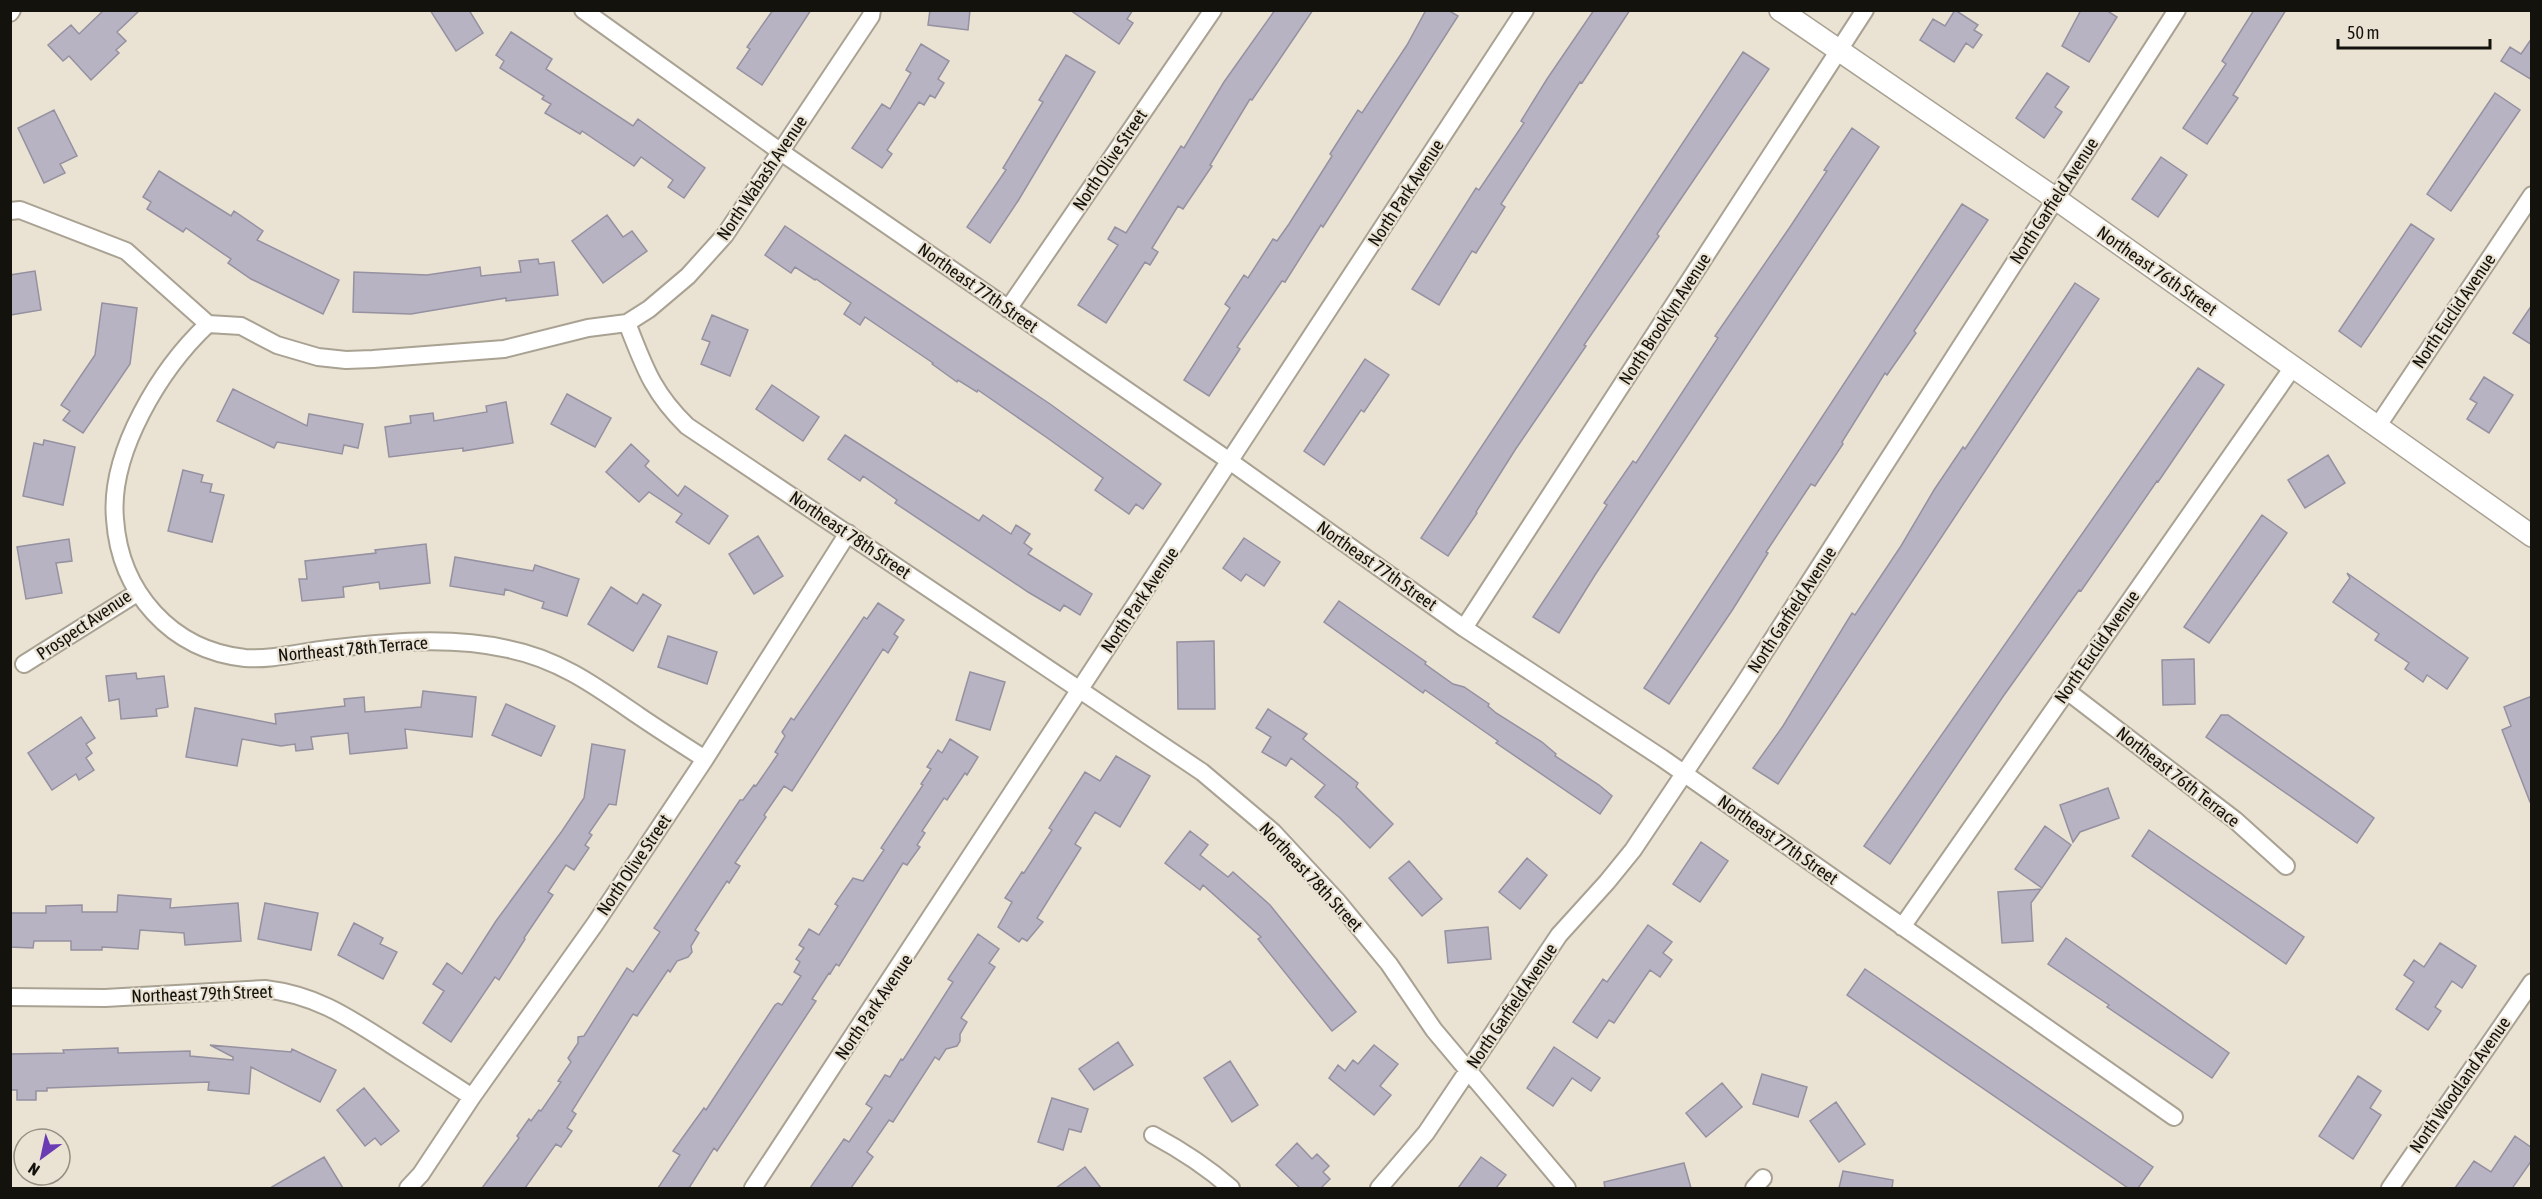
<svg xmlns="http://www.w3.org/2000/svg" width="2542" height="1199" font-family="'Asap Condensed',sans-serif">
<style>
.building{fill:#b7b3c3;stroke:#9591a1;stroke-width:1.5}
.lines{fill:none;stroke-linecap:round;stroke-linejoin:round}
.minor-casing{stroke:#a9a293;stroke-width:20}
.tertiary-casing{stroke:#a9a293;stroke-width:24}
.minor{stroke:#fff;stroke-width:16}
.tertiary{stroke:#fff;stroke-width:21}
.labels{text-anchor:middle;stroke-width:4.5;stroke-linejoin:round;paint-order:stroke}
.street-label{font-size:18px;fill:#14120c;stroke:#eae2d3}
</style>
<rect width="100%" height="100%" fill="#eae2d3"/>
<path class="building" d="M104 10H140L117 32 126 41 116 50 119 53 91 80 69 56 63 61 48 45 71 25 79 34Z
M430 10H469L483 33 456 51Z
M773 10H811L762 85 737 68 750 49 747 47Z
M930 10H970L968 30 928 25Z
M1070 10H1133L1127 19 1133 23 1119 44Z
M1275 10H1313L1252 100 1250 99 1210 165 1212 166 1183 209 1178 206 1152 248 1158 252 1150 265 1145 262 1106 323 1078 305 1118 245 1108 239 1115 227 1126 233 1181 146 1184 148 1224 82Z
M1426 10H1448L1458 16 1323 227 1321 225 1285 282 1282 281 1237 347 1240 349 1209 396 1184 380 1230 308 1225 304 1244 275 1248 278 1273 239 1277 241 1289 224 1332 156 1330 154 1358 110 1362 113 1407 45Z
M1594 10H1630L1582 83 1580 82 1501 204 1505 207 1476 253 1472 251 1439 305 1412 289 1476 188 1479 190 1524 123 1521 121 1547 79Z
M1955 10 1978 25 1974 30 1982 35 1973 48 1966 43 1954 62 1920 40 1933 19 1945 26Z
M2081 10H2106L2117 17 2089 62 2062 46Z
M2254 10H2286L2233 95 2238 98 2207 144 2183 128 2226 64 2222 61Z
M511 32 552 59 546 69 633 126 638 119 705 168 684 198 668 187 673 180 641 157 634 166 582 131 580 134 545 113 551 104 542 99 544 96 500 68 504 61 496 55Z
M2532 38V80L2501 61 2510 47 2521 54Z
M921 44 949 61 938 79 944 83 935 98 930 95 924 105 919 102 887 150 892 154 882 168 852 148 882 104 890 109 911 73 906 70Z
M1743 52 1769 69 1657 234 1659 236 1584 345 1586 346 1515 450 1476 512 1477 513 1448 556 1421 538Z
M1066 55 1095 72 1018 201 990 243 967 227 1006 170 1003 168 1043 102 1039 100Z
M2047 73 2069 87 2055 107 2062 112 2044 138 2016 118Z
M2495 93 2520 110 2451 211 2427 194Z
M54 110 77 156 60 164 65 173 44 183 18 128Z
M1852 128 1879 147 1595 575 1559 633 1533 617 1607 505 1604 503 1633 461 1636 463 1718 338 1715 336 1790 227 1827 171 1824 170Z
M2161 157 2187 175 2158 217 2132 199Z
M159 171 231 216 234 211 263 231 257 240 339 280 323 314 251 279 228 263 231 259 186 228 183 232 147 209 151 202 143 197Z
M1962 204 1988 220 1914 331 1916 333 1887 375 1885 373 1842 442 1843 444 1815 486 1811 484 1766 552 1768 553 1733 609 1669 704 1644 688Z
M607 215 623 237 632 231 647 251 603 283 572 241Z
M2411 224 2434 239 2361 347 2339 331Z
M785 226 1050 404 1161 484 1143 509 1136 504 1129 514 1095 490 1103 478 1046 437 978 390 977 392 958 380 957 382 932 364 933 363 865 317 860 325 844 314 851 303 816 279 815 280 795 267 791 273 765 255Z
M538 259 539 264 554 262 558 295 506 301V298L411 314 353 312 354 272 427 275 480 267 481 276 521 272 519 261Z
M35 271 41 310 10 315V275Z
M2075 283 2099 299 1778 784 1753 768 1783 726 1852 613 1855 615 1901 546 1934 490 1963 447 1965 449Z
M102 303 137 308 130 364 83 433 63 420 70 411 61 405 95 355Z
M2532 305V345L2513 333Z
M712 315 748 330 730 376 701 364 710 342 702 339Z
M1365 359 1389 375 1364 412 1361 410 1324 465 1304 451Z
M2198 368 2224 385 2158 482 2157 481 2081 591 2079 590 2002 698 1890 864 1864 846Z
M2484 377 2513 395 2489 433 2467 419 2477 403 2470 399Z
M772 385 819 417 803 441 756 409Z
M233 389 307 426 309 414 363 424 358 448 344 445 342 454 277 442 274 448 217 421Z
M567 394 611 418 595 447 551 424Z
M506 402 513 443 463 451V448L389 457 385 427 411 423 410 416 433 413 434 421 487 412 486 406Z
M845 435 979 521 983 515 1011 534 1016 525 1030 534 1024 543 1032 549 1028 554 1092 594 1080 615 1064 605 1060 611 1028 592 895 503 897 500 863 476 860 481 828 459Z
M44 440 75 447 63 505 23 496 34 443 43 445Z
M631 444 649 461 645 466 678 496 685 486 728 516 709 544 676 522 682 514 649 492 639 502 606 472Z
M2328 455 2345 483 2305 508 2288 480Z
M183 470 203 475 201 482 212 484 210 492 224 495 212 542 168 531Z
M2262 515 2287 533 2209 643 2184 627Z
M758 536 783 576 754 594 729 554Z
M1244 538 1280 562 1264 586 1246 574 1241 581 1223 568Z
M69 539 72 561 56 563 62 593 26 599 17 547Z
M426 544 430 583 380 589 379 582 343 587 344 597 302 601 299 579H307L305 561 376 553 375 550Z
M455 557 533 571 535 565 579 579 567 616 542 608 544 602 505 589 504 595 450 586Z
M2347 573 2468 658 2447 689 2427 675 2423 682 2405 669 2409 663 2375 640 2379 634 2333 602 2350 578Z
M611 587 637 604 643 594 661 605 633 651 588 624Z
M1339 601 1426 662 1425 664 1453 684 1464 687 1489 704 1488 706 1496 713 1542 742 1556 754 1555 756 1599 785 1612 796 1600 814 1496 743 1498 741 1425 690 1423 693 1324 622Z
M878 603 904 620 894 634 898 637 888 653 883 649 792 791 784 786 764 815 766 817 735 863 740 866 729 883 727 881 695 930 699 933 691 946 692 952 688 957 677 961 670 972 668 970 637 1016 633 1014 572 1111 576 1114 567 1128 572 1131 561 1147 556 1144 525 1188H482L519 1138 517 1136 529 1119 531 1121 539 1110 541 1111 561 1082 558 1081 571 1062 568 1058 578 1043V1037L584 1036 627 968 633 972 660 932 654 928 740 800H743L754 785 756 786 778 754 775 752 785 736 782 732 791 718 794 720 864 617 867 619Z
M668 636 717 652 707 684 658 667Z
M1214 641 1215 709H1178L1177 642Z
M2194 659 2195 704 2163 705 2162 660Z
M970 672 1005 682 990 730 956 720Z
M136 673 137 679 164 676 168 707 156 709 157 716 121 719 119 699 109 701 106 676Z
M423 691 476 697 472 737 405 729 407 748 350 754 348 733 311 737 313 749 296 751 295 744 281 746 242 739 237 766 186 757 195 708 276 724 275 714 345 706 344 699 364 697 365 712 421 707Z
M2532 696V802H2530L2502 730 2511 726 2504 707Z
M506 704 555 726 541 756 492 735Z
M1268 709 1307 734 1303 739 1358 783 1356 787 1393 824 1370 848 1340 818 1315 797 1325 785 1291 758 1286 766 1262 752 1271 737 1256 728Z
M2221 715H2228L2374 818 2357 843 2206 737Z
M81 717 95 738 86 744 92 753 86 758 94 770 79 780 76 774 52 790 28 753Z
M950 739 978 757 967 775 965 773 947 800 944 798 922 831 925 833 917 845 920 847 907 865 903 863 839 966 836 964 830 974 829 973 812 999 816 1001 717 1151 714 1148 689 1188H658L680 1155 673 1151 704 1108 706 1110 775 1005 778 1003 782 1005 801 976 794 972 800 962 796 959 804 948 799 945 809 929 819 935 838 906 835 904 853 878 863 881 884 850 881 848 923 785 921 784 931 769 927 767 938 750 942 753Z
M592 744 625 750 616 805 609 804 589 833 592 835 585 845 589 848 574 870 566 865 548 892 553 895 524 938 525 939 499 980 495 977 451 1042 423 1023 444 991 433 984 447 963 462 974 496 921 562 831 584 798Z
M1116 756 1150 776 1120 827 1095 812 1075 844 1081 848 1037 918 1043 922 1027 941 1022 938 1019 942 998 927 1012 902 1005 898 1022 872 1024 873 1052 830 1049 828 1085 772 1100 781Z
M2108 788 2119 818 2080 832 2073 842 2060 805Z
M2045 826 2071 845 2042 888 2015 869Z
M2149 830 2304 937 2286 964 2132 856Z
M1190 831 1208 845 1200 855 1228 877 1233 872 1270 905 1356 1012 1332 1031 1258 939 1261 937 1203 885 1200 890 1165 863Z
M1701 842 1728 861 1700 902 1673 884Z
M1527 858 1547 875 1520 909 1499 892Z
M1409 861 1442 899 1422 916 1389 878Z
M2041 889 2031 903 2033 941 2002 943 1998 892Z
M118 895 171 899 170 908 238 903 241 941 185 945 184 933 140 930 138 949 102 947V950H71V941H34L33 948 10 947V913H46V906L82 905V912H117Z
M265 903 318 913 311 950 258 939Z
M354 923 383 938 380 944 397 952 383 979 338 955Z
M1648 925 1672 942 1663 953 1672 960 1660 977 1650 970 1614 1023 1609 1020 1597 1038 1573 1022 1603 979 1607 982Z
M1488 927 1491 959 1448 963 1445 931Z
M978 934 999 949 989 963 995 967 961 1018 967 1022 960 1034V1041L957 1046 946 1049 939 1060 935 1057 893 1122 889 1120 867 1152 873 1157 851 1188H810L844 1139 849 1142 872 1108 866 1104 885 1075 890 1077 901 1059 903 1060 953 982 948 979Z
M2066 938 2229 1053 2212 1078 2107 1007 2109 1005 2048 964Z
M2440 943 2476 966 2462 988 2452 981 2435 1007 2441 1011 2428 1030 2396 1009 2414 982 2404 975 2414 960 2424 967Z
M1865 969 2153 1167 2138 1188H2128L1847 995Z
M1118 1042 1133 1065 1094 1090 1079 1069Z
M210 1045 291 1052 292 1049 336 1070 320 1102 251 1067 249 1094 208 1090 209 1082 47 1088V1091H36V1100H17V1090H10V1054L64 1053 63 1050 118 1048V1053L190 1051V1056L233 1060V1057Z
M1374 1045 1398 1064 1380 1086 1391 1095 1374 1115 1329 1078 1338 1065 1345 1071 1353 1060 1358 1064Z
M1554 1047 1600 1078 1591 1091 1572 1078 1553 1106 1527 1088Z
M1230 1061 1258 1105 1232 1122 1204 1078Z
M1762 1074 1807 1087 1798 1117 1753 1104Z
M2358 1076 2381 1091 2370 1108 2381 1115 2353 1159 2319 1136Z
M1722 1083 1742 1107 1706 1137 1686 1113Z
M364 1088 399 1131 381 1145 375 1138 365 1146 337 1110Z
M1052 1098 1088 1109 1081 1132 1069 1129 1063 1150 1038 1142Z
M1836 1102 1865 1144 1839 1162 1810 1121Z
M2515 1136 2532 1148V1160L2513 1187 2516 1188H2455L2474 1161 2491 1172Z
M1297 1143 1312 1159 1317 1154 1329 1166 1323 1172 1330 1179 1321 1188H1300L1276 1165Z
M324 1157 343 1188H270Z
M1481 1157 1506 1175 1496 1188H1458Z
M1684 1163 1691 1188H1605L1604 1182Z
M1085 1167 1101 1188H1056Z
M1843 1171 1893 1180 1892 1188H1839Z"/>
<g class="lines">
<defs>
<path id="minor" d="M583 10 781 152 1231 462 1464 628 1662 758 2174 1117
M10 13 12 10
M10 211 20 210 126 251 208 324 241 326 277 345 318 357 346 360 373 359 504 349 588 328 627 323 649 309 688 276 725 235 871 16 872 10
M1008 309 1213 10
M627 323C644 366 652 392 687 426L1202 772 1273 832 1338 902 1389 964 1434 1030 1567 1188
M208 324C161 368 109 452 115 519 120 592 171 650 245 658 272 660 301 652 328 649 388 642 449 636 508 649 559 659 597 687 639 716 661 731 683 745 705 759
M2377 427 2532 195
M1464 628 1865 10
M24 664 137 593
M2067 691 2235 820 2286 866
M1902 927 2293 367
M10 997 105 998 265 989C316 995 348 1017 390 1044 418 1062 445 1079 472 1097
M1153 1135C1181 1150 1207 1167 1231 1188
M408 1188 421 1174 472 1097 595 924 705 759 848 533
M753 1188 1525 10
M1379 1188 1426 1133 1559 935 1607 882 1633 850 1742 687 2177 10
M1754 1188 1763 1178
M2390 1188 2532 982"/>
<path id="tertiary" d="M1780 10 2056 199 2532 536"/>
</defs>
<use href="#minor" class="minor-casing"/>
<use href="#tertiary" class="tertiary-casing"/>
<use href="#minor" class="minor"/>
<use href="#tertiary" class="tertiary"/>
</g>
<g class="labels">
<g class="street-label">
<text transform="translate(1110 160) rotate(-56)" y="6">North Olive Street</text>
<text transform="translate(762 178) rotate(-56)" y="6">North Wabash Avenue</text>
<text transform="translate(1406 193) rotate(-57)" y="6">North Park Avenue</text>
<text transform="translate(2054 201) rotate(-57)" y="6">North Garfield Avenue</text>
<text transform="translate(2157 271) rotate(35)" y="6">Northeast 76th Street</text>
<text transform="translate(978 288) rotate(35)" y="6">Northeast 77th Street</text>
<text transform="translate(2454 311) rotate(-56)" y="6">North Euclid Avenue</text>
<text transform="translate(1665 319) rotate(-57)" y="6">North Brooklyn Avenue</text>
<text transform="translate(850 535) rotate(34)" y="6">Northeast 78th Street</text>
<text transform="translate(1377 566) rotate(35)" y="6">Northeast 77th Street</text>
<text transform="translate(1140 600) rotate(-56)" y="6">North Park Avenue</text>
<text transform="translate(1792 610) rotate(-57)" y="6">North Garfield Avenue</text>
<text transform="translate(84 625) rotate(-34)" y="6">Prospect Avenue</text>
<text transform="translate(2097 647) rotate(-55)" y="6">North Euclid Avenue</text>
<text transform="translate(353 649) rotate(-5)" y="6">Northeast 78th Terrace</text>
<text transform="translate(2178 777) rotate(38)" y="6">Northeast 76th Terrace</text>
<text transform="translate(1778 840) rotate(35)" y="6">Northeast 77th Street</text>
<text transform="translate(634 865) rotate(-56)" y="6">North Olive Street</text>
<text transform="translate(1311 877) rotate(47)" y="6">Northeast 78th Street</text>
<text transform="translate(202 994) rotate(-2)" y="6">Northeast 79th Street</text>
<text transform="translate(1512 1006) rotate(-56)" y="6">North Garfield Avenue</text>
<text transform="translate(874 1007) rotate(-56)" y="6">North Park Avenue</text>
<text transform="translate(2460 1085) rotate(-55)" y="6">North Woodland Avenue</text>
</g>
</g>
<rect width="2542" height="1199" fill="none" stroke="#14120c" stroke-width="24"/>
<g transform="translate(42 1157) rotate(213)"><circle r="28" fill="#eae2d3" stroke="#948f83" stroke-width="1.5"/>
<path d="M0-4.5L10 22L0 15L-10 22Z" fill="#6a3cb4"/>
<text y="-9" font-size="16" font-weight="bold" text-anchor="middle" fill="#14120c">N</text>
</g>
<path d="M2338 39v9h152v-9" fill="none" stroke="#14120c" stroke-width="3"/>
<text x="2347" y="39" font-size="18" fill="#14120c" stroke="#eae2d3" stroke-width="4.5" paint-order="stroke">50 m</text>
</svg>
